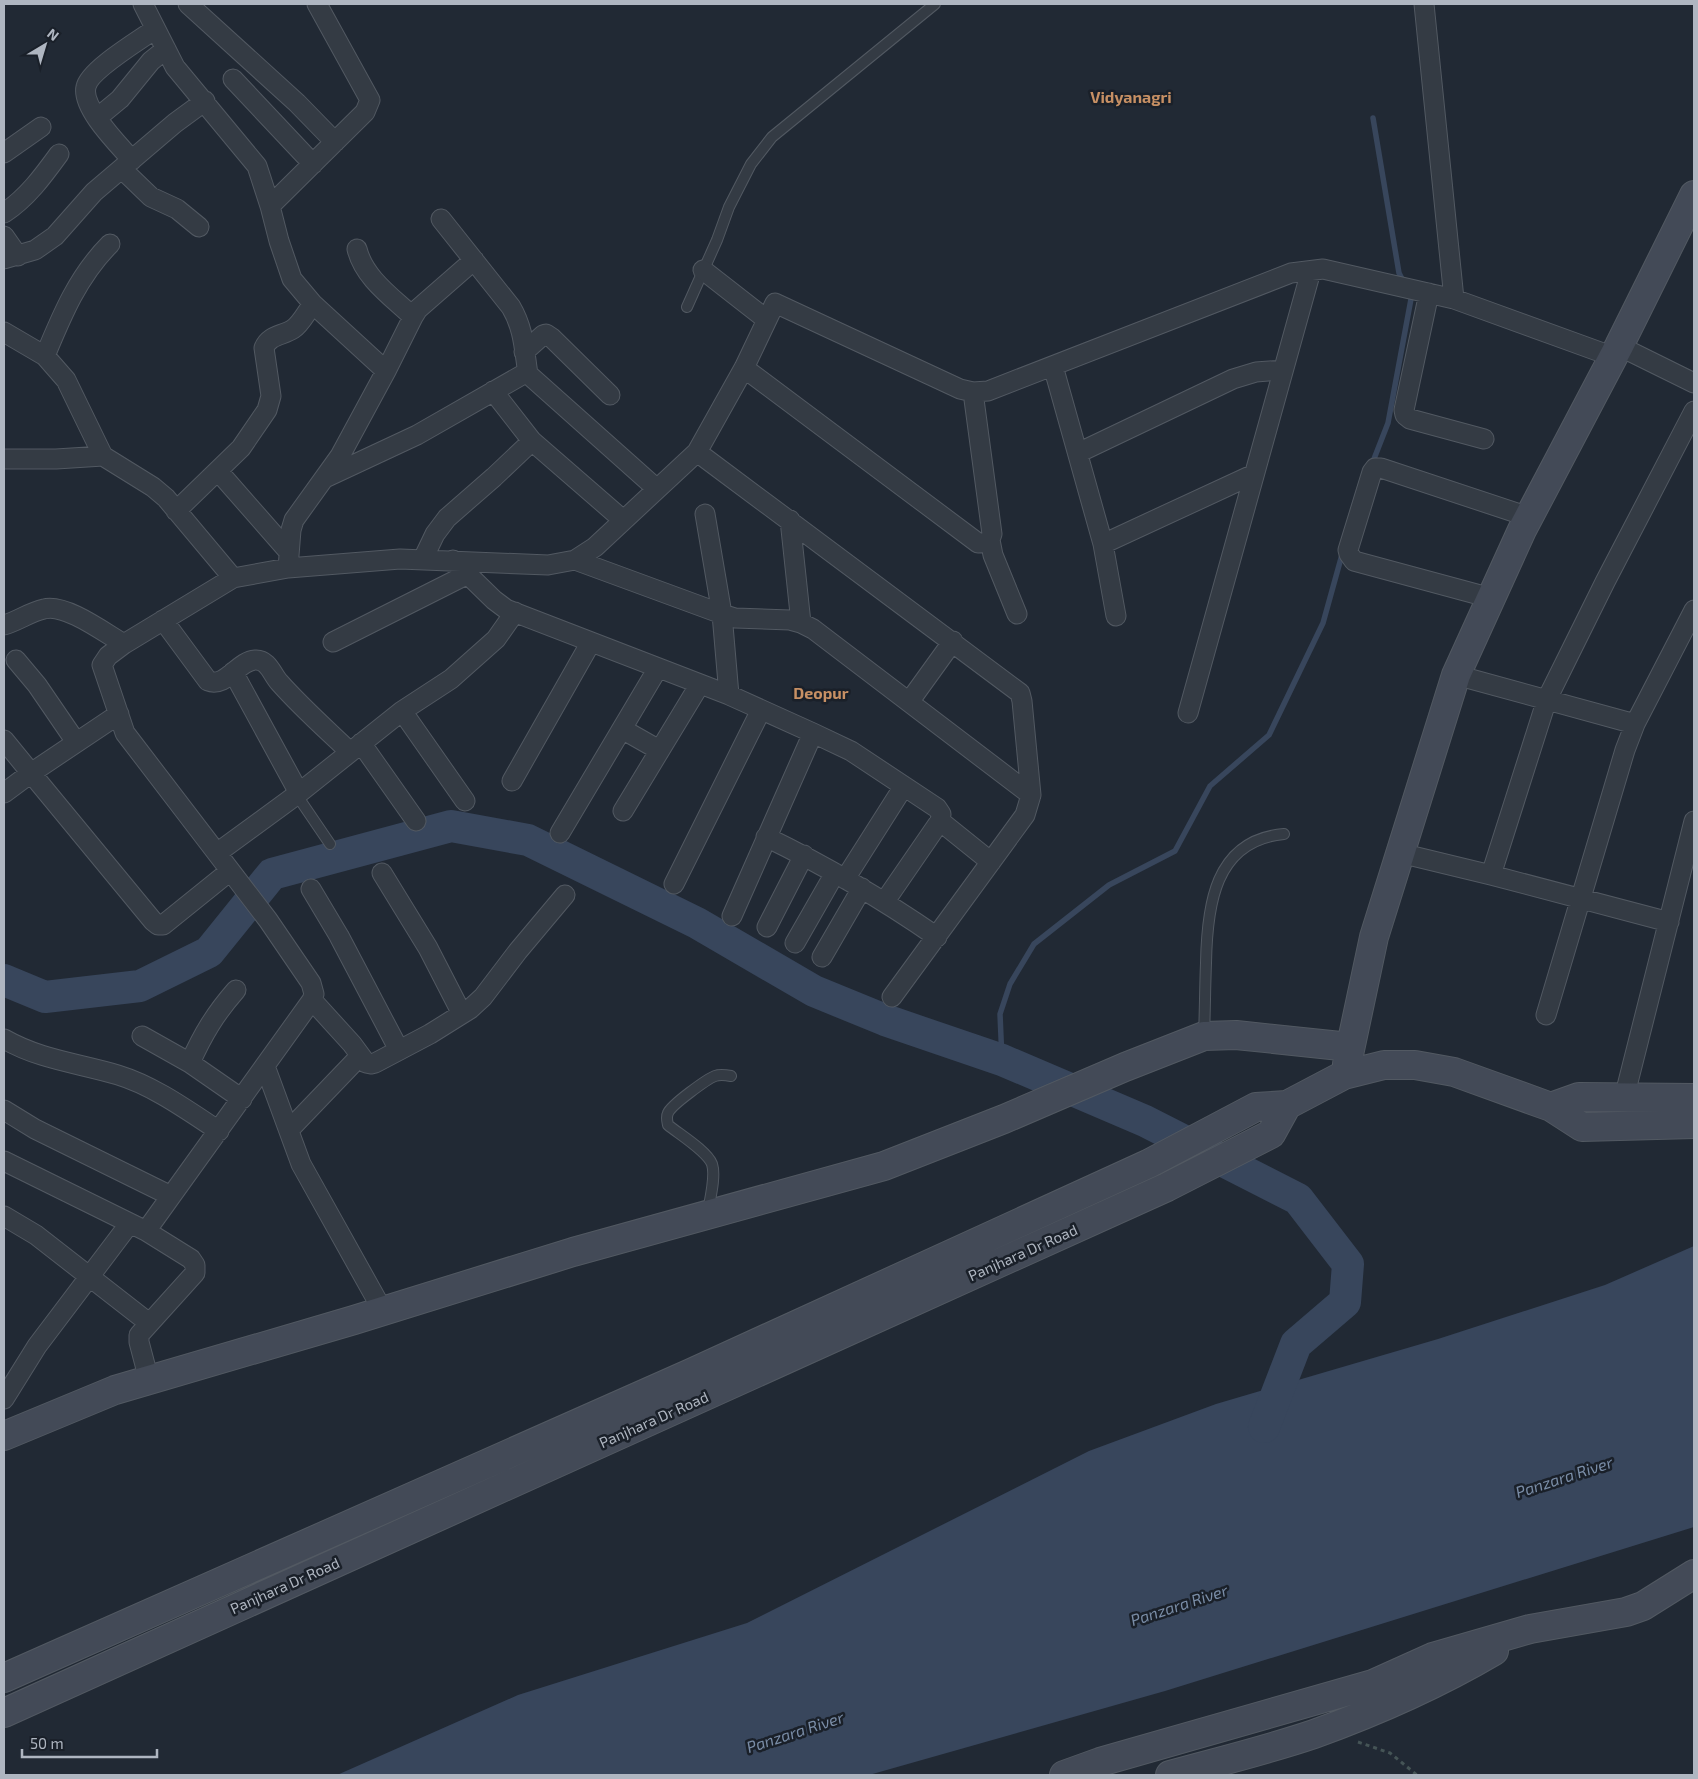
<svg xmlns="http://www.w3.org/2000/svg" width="1698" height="1779" font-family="'Exo 2',sans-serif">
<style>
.water{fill:#38465c}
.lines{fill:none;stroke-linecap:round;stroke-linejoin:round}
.stream{stroke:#38465c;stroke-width:5.5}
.river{stroke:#38465c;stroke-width:32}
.lane-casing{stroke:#525962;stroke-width:12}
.street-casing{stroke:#525962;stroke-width:21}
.secondary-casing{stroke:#525962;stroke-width:30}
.path{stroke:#455456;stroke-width:3;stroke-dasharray:4 4;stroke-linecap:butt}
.lane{stroke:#343b44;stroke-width:10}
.street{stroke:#343b44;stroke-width:19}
.secondary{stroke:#434a57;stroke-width:28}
.labels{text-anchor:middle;stroke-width:5;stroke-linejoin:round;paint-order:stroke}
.street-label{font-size:15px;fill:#afb6c1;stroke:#1a2029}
.neighbourhood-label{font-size:16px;font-weight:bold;fill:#c79064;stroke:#1a2029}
.water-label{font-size:16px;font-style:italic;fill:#7a8da7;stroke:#1a2029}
</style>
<rect width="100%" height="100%" fill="#212934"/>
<path class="water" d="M1694 1246V1527L1165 1691 869 1775H337L518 1695 747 1623 1089 1451 1216 1404 1438 1339 1605 1285Z"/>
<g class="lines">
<path class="stream" d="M1373 118 1399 273 1404 283
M1372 464 1388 423 1411 299 1407 292
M1002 1060 1000 1014 1010 984 1034 944 1109 885 1175 851 1210 786 1269 735 1323 623 1343 551"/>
<path class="river" d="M4 980 45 997 140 986 209 952 272 874 451 826 528 840 697 923 814 991 885 1020 1002 1060 1145 1121 1298 1199 1348 1264 1345 1302 1296 1344 1264 1427"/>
<defs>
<path id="lane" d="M687 307 717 240 729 207 751 164 772 137 935 4
M296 794 330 844
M1204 1035C1205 1011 1205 987 1206 963 1207 907 1214 840 1284 834
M708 1211C710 1199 716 1176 712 1164 707 1151 679 1134 668 1125 667 1120 666 1117 668 1113 671 1105 707 1079 715 1076 720 1074 726 1075 731 1076"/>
<path id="street" d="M143 4 175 67 257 166 270 206 279 241 292 279 313 304 386 371 340 456 294 520 291 530 288 568
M188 4 297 103 335 142
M1424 4 1454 299
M233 79 313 164
M97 118 120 99 151 61 166 49
M4 153 41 127
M132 160C119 145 81 108 86 87 89 70 140 40 155 29
M122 169 151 197 177 209 199 227
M270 206 365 112 370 100 317 4
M4 213C27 198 43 176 59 154
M441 219 511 307C524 329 524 349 528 374
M4 236 18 256
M357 249C364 278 392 297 413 317
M4 259 35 250 55 236 94 192 175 123 205 101
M703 270 767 320
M1429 293 1404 410 1405 415 1410 419 1484 439
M4 332 45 356 66 380 103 456 153 487 166 498 233 578 288 568 400 559 548 565 575 560 595 547 697 452 744 368 775 303 960 389 973 392 988 391 1291 273 1323 269 1454 299 1614 357
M1619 346 1694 383
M524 352 543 335 546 334 552 338 610 395
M45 356C62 315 78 276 110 244
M1053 366 1103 544 1116 616
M744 368 978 543C986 543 990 542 992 534L973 392
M386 371 413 317 418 309 474 260
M493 391 532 441 623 520
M697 452 1020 693 1022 701 1031 795 1025 815 892 997
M1078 453 1233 379 1256 372 1283 370
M4 459H56L103 456
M218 471 289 552
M325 478 417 435 522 375 528 374 657 489
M176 511 241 448 267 410 271 396 264 348C269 335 282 336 293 329 301 324 307 311 313 304
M705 514 722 614 729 695
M790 520 801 623
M990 540 993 555 1017 614
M1103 544 1254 474
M423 559 435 534 447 518 494 477 532 441
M453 560 494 600 506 609 729 695 813 733 851 751 937 808 941 814 940 821 885 901
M575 560 722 614 735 618 790 620 801 623 813 629 1031 795
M1491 598 1354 561 1349 554 1348 550 1372 472 1375 468H1381L1529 517
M163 620 208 681C226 688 238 661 255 660 268 659 272 674 279 682 301 707 326 729 350 752
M4 625C18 621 30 612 44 609 65 603 105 633 124 644
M333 642 468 574
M16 660 37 685 76 742
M233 672 299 793
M1456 675 1635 724
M909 702 953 641
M402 711 465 801
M1188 713 1311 271
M622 729 659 750
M4 740 31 773 119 714
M361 743 416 821
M512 781 591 642
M4 793 31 773 153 921 158 925H163L230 871
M623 811 700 684
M940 821 991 862
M560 833 658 668
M766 837C826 866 882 899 937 937
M217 853 299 793 402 711 451 679 496 639 515 612
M1400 853 1491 875 1669 922
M382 873 428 948 462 1014
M1491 875 1547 699 1605 582 1694 411
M845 879 904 786
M674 884 761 710
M311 889 339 936 399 1050
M732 916 813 733
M767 927 804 855
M795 943 835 873
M822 957 862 888
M312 1000 352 1044 366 1063 371 1064 375 1063 430 1034 470 1009 483 997 518 951 565 895
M1546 1015 1625 750 1635 724 1694 610
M142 1036 190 1063 242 1099
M4 1039C41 1060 78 1063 118 1075 154 1086 187 1110 219 1131
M190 1063C203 1034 215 1014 236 990
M265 1066 301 1164 383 1311
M1624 1098 1694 821
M4 1110 35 1129 171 1196
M289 1130 360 1056
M4 1161 146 1231 312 1000 314 994 311 983 268 920 125 733 102 665 108 656 124 644 233 578
M4 1216 36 1235 149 1323
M146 1231 191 1259 195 1265V1273L139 1335V1342L149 1380
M4 1399 37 1346 130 1223"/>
<path id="secondary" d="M1347 1064 1374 937 1456 675 1522 530 1619 346 1694 195
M1551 1107 1579 1097 1694 1098
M4 1436 115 1390 354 1320 573 1252 884 1166 1004 1119 1125 1067 1204 1036 1236 1035 1350 1047
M4 1678 691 1373 1148 1164 1256 1107 1287 1105 1344 1075 1384 1065H1415L1454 1072 1551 1107 1582 1127 1694 1124
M4 1713 1167 1187 1271 1134 1287 1105
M1064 1775 1100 1762 1373 1684 1433 1657 1530 1629 1626 1612 1643 1606 1694 1574
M1170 1775C1217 1762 1267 1750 1314 1734 1375 1712 1438 1684 1494 1651"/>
</defs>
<use href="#lane" class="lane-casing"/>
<use href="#street" class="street-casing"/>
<use href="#secondary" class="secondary-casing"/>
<path class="path" d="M1358 1742 1390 1753 1417 1775"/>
<use href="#lane" class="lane"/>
<use href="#street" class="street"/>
<use href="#secondary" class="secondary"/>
</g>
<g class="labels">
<g class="street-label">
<text transform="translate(1023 1253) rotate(-24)" y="5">Panjhara Dr Road</text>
<text transform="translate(654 1420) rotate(-24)" y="5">Panjhara Dr Road</text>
<text transform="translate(285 1586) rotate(-24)" y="5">Panjhara Dr Road</text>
</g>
<g class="neighbourhood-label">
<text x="1131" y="103">Vidyanagri</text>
<text x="821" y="699">Deopur</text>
</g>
<g class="water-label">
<text transform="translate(1564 1477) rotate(-18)" y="6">Panzara River</text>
<text transform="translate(1179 1605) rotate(-18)" y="6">Panzara River</text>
<text transform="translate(795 1732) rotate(-18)" y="6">Panzara River</text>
</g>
</g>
<rect width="1698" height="1779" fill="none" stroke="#afb6c1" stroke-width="10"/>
<g transform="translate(45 45) rotate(38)" stroke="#1a2029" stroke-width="4" paint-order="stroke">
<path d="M0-4L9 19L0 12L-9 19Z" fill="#afb6c1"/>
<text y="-8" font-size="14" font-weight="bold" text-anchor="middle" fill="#afb6c1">N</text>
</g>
<path d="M22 1749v8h135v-8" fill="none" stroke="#afb6c1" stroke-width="2.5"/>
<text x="30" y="1749" font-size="15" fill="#afb6c1" stroke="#1a2029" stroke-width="4" paint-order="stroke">50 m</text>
</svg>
